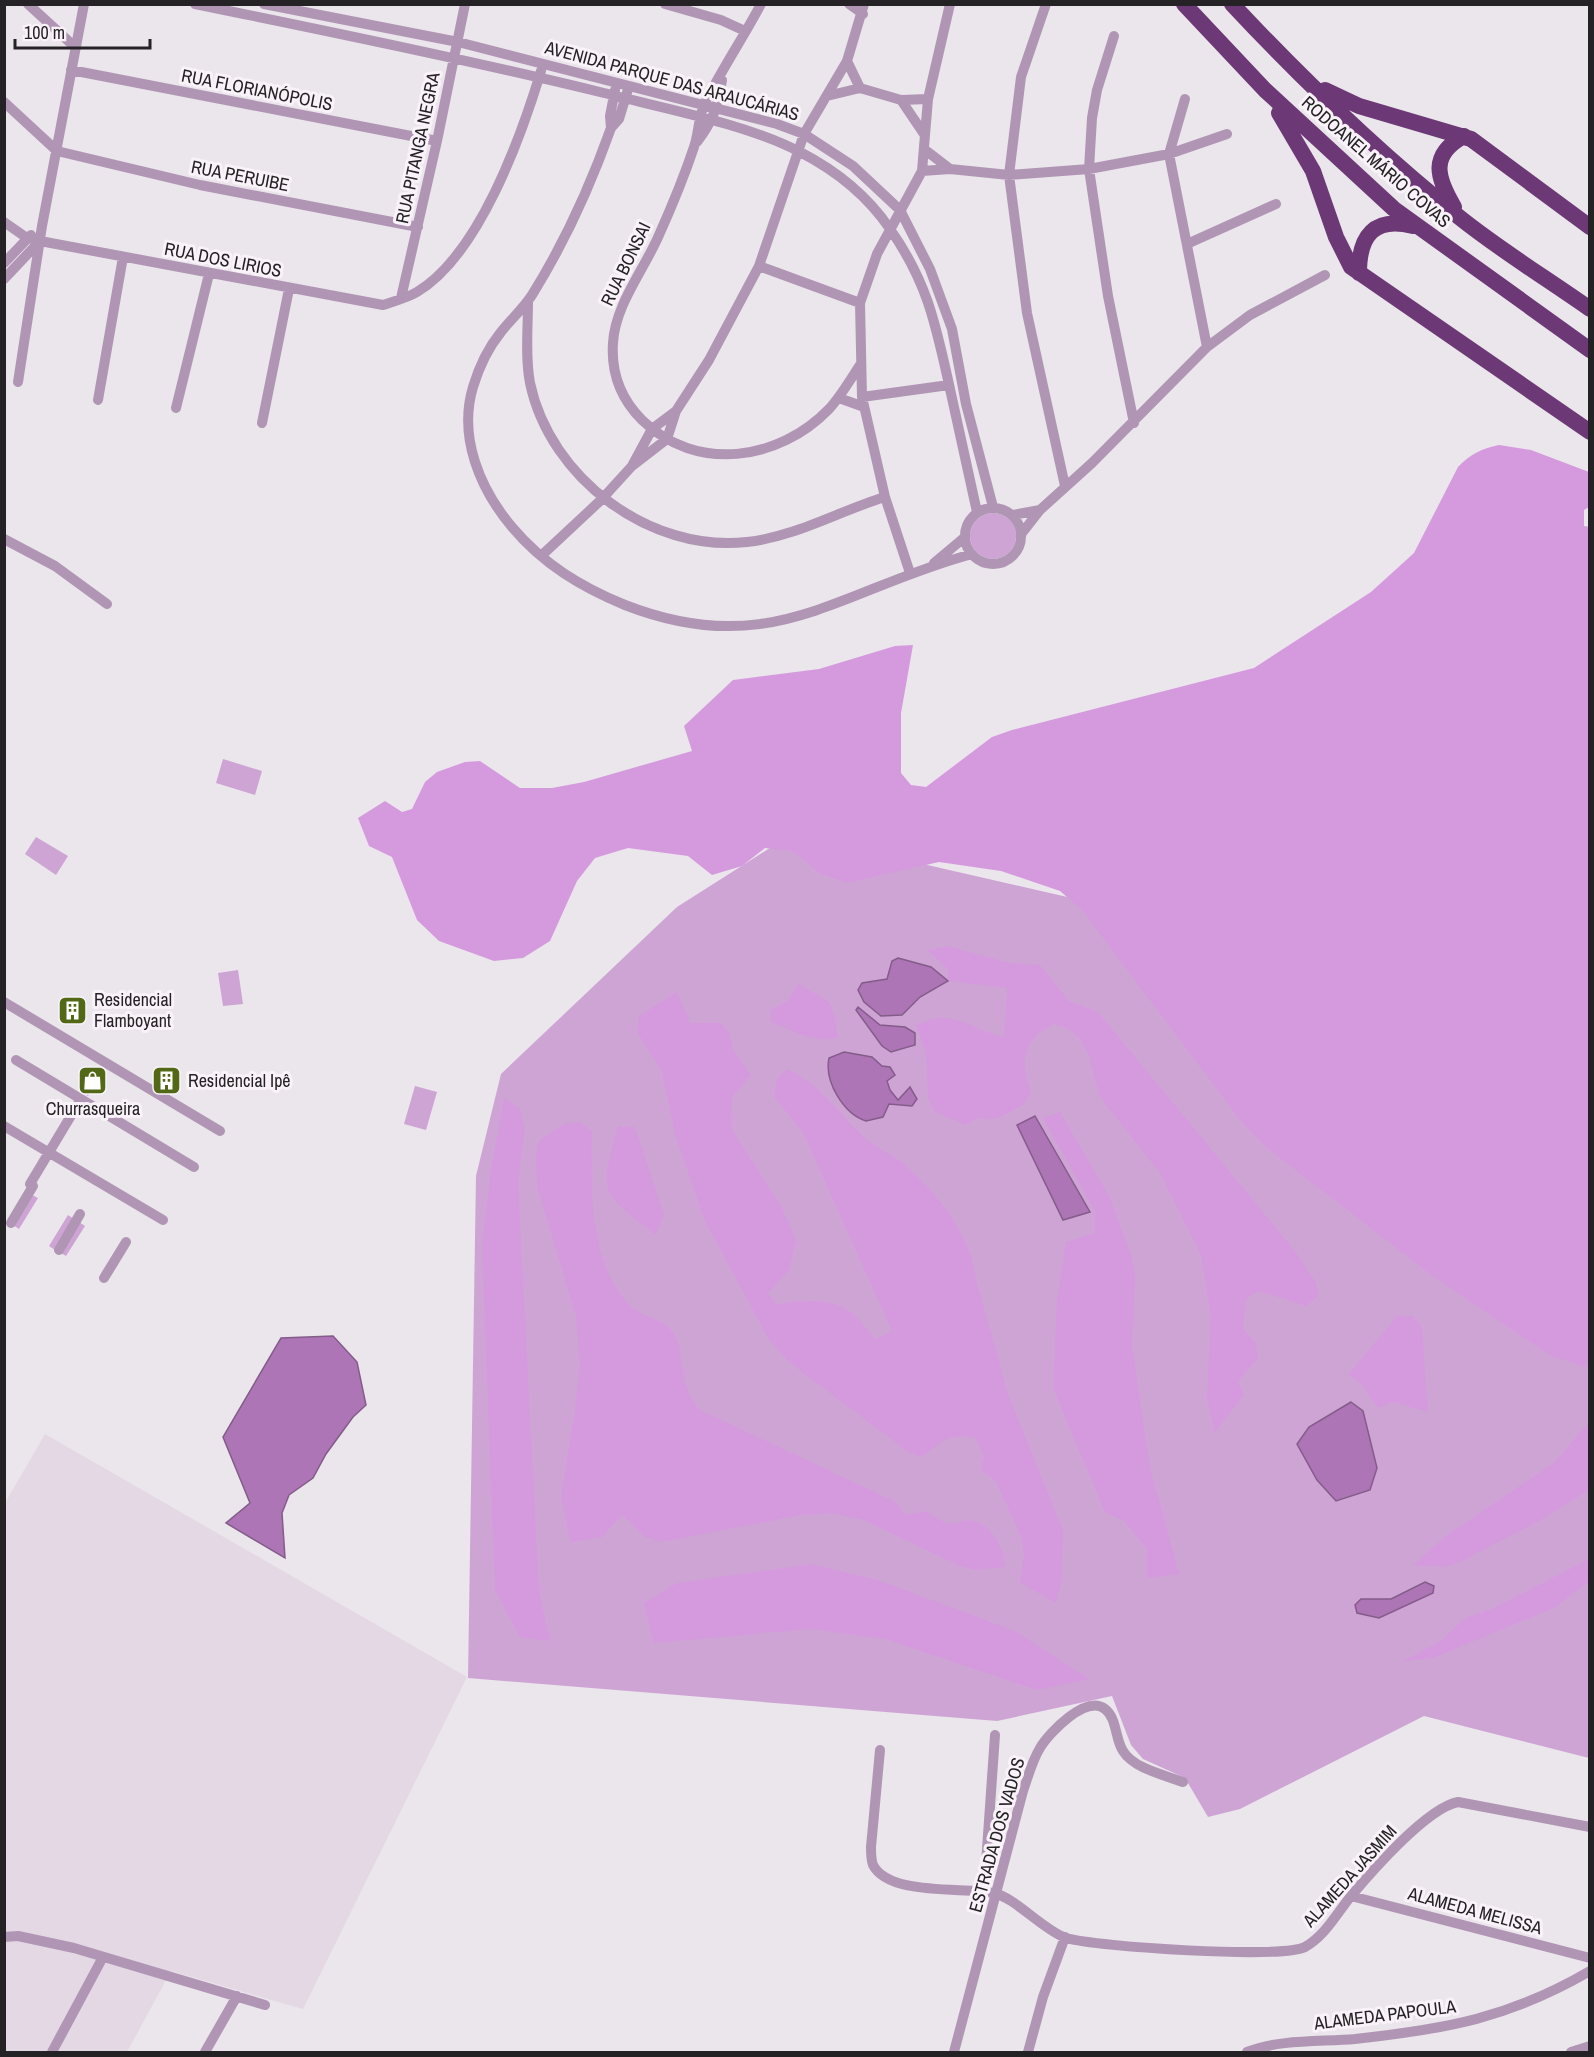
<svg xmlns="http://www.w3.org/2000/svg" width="1594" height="2057" font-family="'Archivo Narrow',sans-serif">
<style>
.built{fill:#e4d8e5}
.green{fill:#cea4d5}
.forest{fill:#d59ade}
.water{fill:#ad75b6;stroke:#845c8a;stroke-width:1.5}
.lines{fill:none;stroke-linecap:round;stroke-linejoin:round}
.minor{stroke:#b096b4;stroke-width:10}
.highway{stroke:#6c3875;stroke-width:16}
.labels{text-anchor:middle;stroke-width:6;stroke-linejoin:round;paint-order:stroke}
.street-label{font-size:18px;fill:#242224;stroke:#f9f3f9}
.poi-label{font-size:18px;fill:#242224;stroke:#f9f3f9;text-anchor:start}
</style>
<rect width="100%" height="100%" fill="#ebe5ec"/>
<path class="built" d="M45 1434 467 1677 303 2009 171 1971 127 2052H5V1503Z"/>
<path class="green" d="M970 536a23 23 0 1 1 46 0a23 23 0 1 1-46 0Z
M223 759 262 771 255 795 216 783Z
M792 834 1076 899 1589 1360V1758L1424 1716 1240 1809 1208 1817 1185 1778 1143 1759 1131 1745 1112 1696 997 1721 468 1678 476 1176 501 1074 677 907Z
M36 837 68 856 56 875 25 854Z
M238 970 243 1004 223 1006 218 973Z
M91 1073 99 1078 88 1096 80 1091Z
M415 1086 437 1092 426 1130 404 1124Z
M32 1195 38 1198 19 1229 13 1225Z
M68 1215 74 1219 55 1250 49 1246Z
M79 1222 85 1226 66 1256 61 1253Z"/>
<path class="forest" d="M1499 445 1531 450 1589 472V507L1584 510V526L1590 527 1589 1368 1549 1355 1434 1277 1267 1148 1244 1125 1082 910 1060 891 1001 871 939 862 847 883 819 873 795 852 765 848 742 866 712 875 688 856 628 848 595 858 577 881 550 941 523 958 494 961 439 941 417 920 392 857 369 846 358 818 385 801 402 812 412 809 425 782 437 772 465 762 480 761 520 788H552L584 782 692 751 684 726 733 680 819 669 895 646 913 645 901 713V773L911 785 926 787 992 737 1012 730 1254 668 1371 592 1414 553 1458 467C1470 454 1481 449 1499 445Z
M948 946 1009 963 1040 965 1069 1001 1098 1012 1295 1251 1315 1281 1319 1296 1306 1306 1259 1291 1246 1299 1243 1329 1256 1343 1258 1358 1238 1381 1244 1395 1215 1432 1207 1399 1211 1316 1201 1255 1160 1173 1100 1097 1088 1053 1079 1037 1067 1028 1053 1024C1023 1040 1019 1060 1031 1091L1024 1105 996 1119 979 1118 965 1125 935 1112 928 1099 926 1054 916 1025C953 1006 969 1029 1004 1037L1007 988 948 981V969L927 950Z
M799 983C809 992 818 994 827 1001 835 1007 836 1027 838 1037 817 1045 791 1030 771 1022V1010L787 1001Z
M677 992 690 1023H721L730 1034 733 1050 751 1075 732 1097 731 1128 782 1208 796 1240 789 1270 768 1293 776 1304C800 1301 833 1296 853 1314 861 1321 868 1331 876 1339L892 1331 803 1132 774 1097 777 1079 787 1069C818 1082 839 1114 863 1136 875 1148 892 1154 905 1165 935 1191 972 1236 975 1276L1009 1397 1063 1530 1061 1584 1056 1603 1020 1583 1024 1553 1021 1537 996 1481 981 1470 984 1456 976 1438C950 1432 941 1442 921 1457L907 1451 789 1362 768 1338 705 1221 675 1134 662 1072 637 1032 639 1016Z
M504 1098 520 1109 525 1129 518 1182 539 1592 550 1641 520 1637 495 1590 482 1244 491 1171Z
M1060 1112 1110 1198 1132 1258 1135 1277 1132 1346 1150 1468 1179 1574 1147 1578V1549L1124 1521 1105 1512 1053 1388 1057 1300 1066 1242 1095 1233V1211L1043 1118Z
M580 1122 592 1131C591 1186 588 1266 632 1307 645 1319 669 1319 676 1338 686 1364 679 1388 700 1410L896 1502 905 1515 927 1511C936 1518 944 1525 957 1523 962 1522 966 1520 971 1520 992 1524 1004 1548 1005 1567L975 1570 960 1566 864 1520 833 1513 802 1515 661 1542 645 1537 622 1515 601 1538 571 1542 561 1497 574 1417 580 1365 576 1316 537 1186 536 1155 539 1141 564 1124Z
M618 1126 635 1127 664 1215 656 1235C599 1190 599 1197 618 1126Z
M1397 1316H1413L1422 1328 1428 1412 1392 1402 1378 1408 1361 1383 1348 1375Z
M1589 1422V1490L1539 1521 1458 1563 1444 1567 1413 1565 1447 1535 1555 1462Z
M1589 1559V1581L1554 1608 1433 1658 1403 1661 1441 1641 1465 1618 1494 1608Z
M811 1564 878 1580 1015 1631 1089 1679 1037 1690 885 1639 810 1629 654 1643 644 1603 677 1583Z"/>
<path class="water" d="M898 958 931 967 948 981 920 997 902 1015 881 1016 864 1002 858 990 862 983 887 979 892 961Z
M858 1007 880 1025 905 1027 915 1033V1045L891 1052 882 1046 856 1010Z
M844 1052 872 1057 882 1066 890 1067 895 1075 887 1081 890 1090 898 1100 910 1087 917 1099 912 1106 889 1104 883 1117 866 1121C844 1114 824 1082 829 1058Z
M1035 1116 1090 1212 1063 1220 1017 1125Z
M333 1336 357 1362 366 1405 353 1417 326 1454 313 1478 289 1495 282 1513 285 1558 226 1523 250 1503 223 1437 281 1338Z
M1351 1402 1363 1411 1377 1468 1370 1490 1336 1501 1317 1480 1297 1444 1309 1427Z
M1425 1582 1434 1586 1433 1593 1379 1618 1357 1613 1355 1605 1361 1599H1391Z"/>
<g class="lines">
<path class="minor" d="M28 4 76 48
M195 4C332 32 468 60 604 93 662 108 747 124 800 152 835 170 867 195 890 229 928 283 936 326 950 389 959 430 968 471 977 512
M264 4 458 42 777 124 804 134 853 166 900 210 930 269 952 329 966 404 993 507
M665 4 721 20 745 31
M761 4C743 38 722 69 705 103 698 117 699 133 694 147 684 177 672 206 659 235 644 270 615 305 613 343 611 373 620 398 642 420 696 473 779 461 829 409 841 396 850 380 860 365
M849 4 863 14
M1046 4 1021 77 1009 175 1027 313 1065 486
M1114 36 1097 90 1092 118 1089 169 1108 296 1134 423
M847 61 860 88
M71 70 437 141
M629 86 619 119 611 128C590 187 565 242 532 295 523 309 511 319 501 332 488 348 479 367 473 387 458 437 480 489 512 527 543 564 581 587 625 605 771 662 839 590 972 554
M827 96 860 88 901 100 928 99
M1185 99 1169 154 1207 347
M901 100 924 134
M4 102 57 151 200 185 418 227
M611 128 610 116 615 90
M697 142C713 121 718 106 722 80
M924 149 950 169
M922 171 950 169 1009 175 1089 169 1169 154 1227 134
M4 222 27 238 40 241 383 305C394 301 407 298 417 292 479 255 521 137 541 71
M1187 244 1276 204
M4 263 31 235
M759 266 860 303
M4 279 39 242
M401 298 437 141 465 4
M528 302C528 328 525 357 530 383 550 478 650 553 747 542 795 537 839 511 885 497
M18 382 42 226 84 4
M862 397 949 385
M839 398 864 407
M98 400 123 257
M176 408 209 274
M262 423 289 289
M632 466 667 439 676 411 709 360 759 266 804 134 847 61 864 4
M965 536a28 28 0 1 1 56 0a28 28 0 1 1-56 0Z
M1013 515 1040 510
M1022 533 1040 510 1092 463 1207 347 1250 315 1325 275
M4 539 55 566 107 604
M541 556 601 500 632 466 652 429 676 411
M934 563 965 537
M910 573 885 497 862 397 860 303 877 254 922 171 928 99 950 4
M4 1002 220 1131
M16 1060 194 1167
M4 1126 163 1220
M30 1184 81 1099
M11 1223 33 1186
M59 1250 80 1214
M104 1278 126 1242
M880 1750 871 1847C871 1853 871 1860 873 1865 889 1896 963 1887 993 1893 1015 1897 1043 1930 1066 1938 1097 1947 1282 1959 1305 1947 1325 1936 1337 1913 1351 1896 1372 1871 1427 1808 1458 1802L1590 1827
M984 1892 995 1735
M1351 1896 1590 1958
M4 1937 18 1936 74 1948 265 2005
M52 2052 103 1957
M205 2052 237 1996
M954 2052 1023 1791C1028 1777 1032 1761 1040 1748 1049 1733 1086 1694 1105 1709 1117 1718 1115 1739 1123 1751 1134 1769 1165 1775 1183 1782
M1028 2052 1043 1997 1065 1937
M1247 2052C1280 2039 1320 2042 1355 2039 1447 2029 1509 2018 1590 1971
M1571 2052 1590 2046"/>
<path class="highway" d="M1184 4 1265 90 1394 209 1590 350
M1232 4C1303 80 1378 152 1459 217 1500 250 1546 278 1590 309
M1325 90 1359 106 1471 139 1590 227
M1279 113 1313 171 1336 237 1351 267 1590 432
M1454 207C1437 178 1429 155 1464 136
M1359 273C1359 236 1374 216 1413 226"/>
</g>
<defs>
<symbol id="building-square" viewBox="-11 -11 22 22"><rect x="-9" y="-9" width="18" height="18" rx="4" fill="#526816" stroke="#f9f3f9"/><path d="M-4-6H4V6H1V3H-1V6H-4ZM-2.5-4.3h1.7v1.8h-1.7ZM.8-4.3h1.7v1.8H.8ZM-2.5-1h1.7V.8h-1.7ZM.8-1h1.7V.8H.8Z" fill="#fff"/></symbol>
<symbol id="shop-square" viewBox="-11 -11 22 22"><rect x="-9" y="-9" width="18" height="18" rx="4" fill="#526816" stroke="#f9f3f9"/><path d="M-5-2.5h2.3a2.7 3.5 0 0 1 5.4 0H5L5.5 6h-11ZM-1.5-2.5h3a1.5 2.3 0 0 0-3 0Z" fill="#fff"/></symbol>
</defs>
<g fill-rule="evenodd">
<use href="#building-square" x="56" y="994" width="33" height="33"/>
<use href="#shop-square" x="76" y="1064" width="33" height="33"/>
<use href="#building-square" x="150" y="1064" width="33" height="33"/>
</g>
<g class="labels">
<g class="street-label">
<text transform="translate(672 81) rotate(15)" y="6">AVENIDA PARQUE DAS ARAUCÁRIAS</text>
<text transform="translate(257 90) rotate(11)" y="6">RUA FLORIANÓPOLIS</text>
<text transform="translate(418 148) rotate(-78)" y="6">RUA PITANGA NEGRA</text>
<text transform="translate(1376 162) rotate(41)" y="6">RODOANEL MÁRIO COVAS</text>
<text transform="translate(240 176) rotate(11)" y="6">RUA PERUIBE</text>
<text transform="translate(223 260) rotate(11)" y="6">RUA DOS LIRIOS</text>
<text transform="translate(626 264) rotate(-64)" y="6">RUA BONSAI</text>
<text transform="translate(997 1835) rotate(-74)" y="6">ESTRADA DOS VADOS</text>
<text transform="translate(1350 1876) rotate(-48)" y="6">ALAMEDA JASMIM</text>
<text transform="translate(1475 1911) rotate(15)" y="6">ALAMEDA MELISSA</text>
<text transform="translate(1385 2015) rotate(-7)" y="6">ALAMEDA PAPOULA</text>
</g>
<g class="poi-label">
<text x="94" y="1006">Residencial<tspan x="94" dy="21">Flamboyant</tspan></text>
<text x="188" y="1087">Residencial Ipê</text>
<text x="93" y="1115" text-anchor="middle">Churrasqueira</text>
</g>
</g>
<rect width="1594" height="2057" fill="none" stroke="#242224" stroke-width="12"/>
<path d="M15 39v9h135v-9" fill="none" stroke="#242224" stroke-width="3"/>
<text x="24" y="39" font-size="18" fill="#242224" stroke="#f9f3f9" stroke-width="4.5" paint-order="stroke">100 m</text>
</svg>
